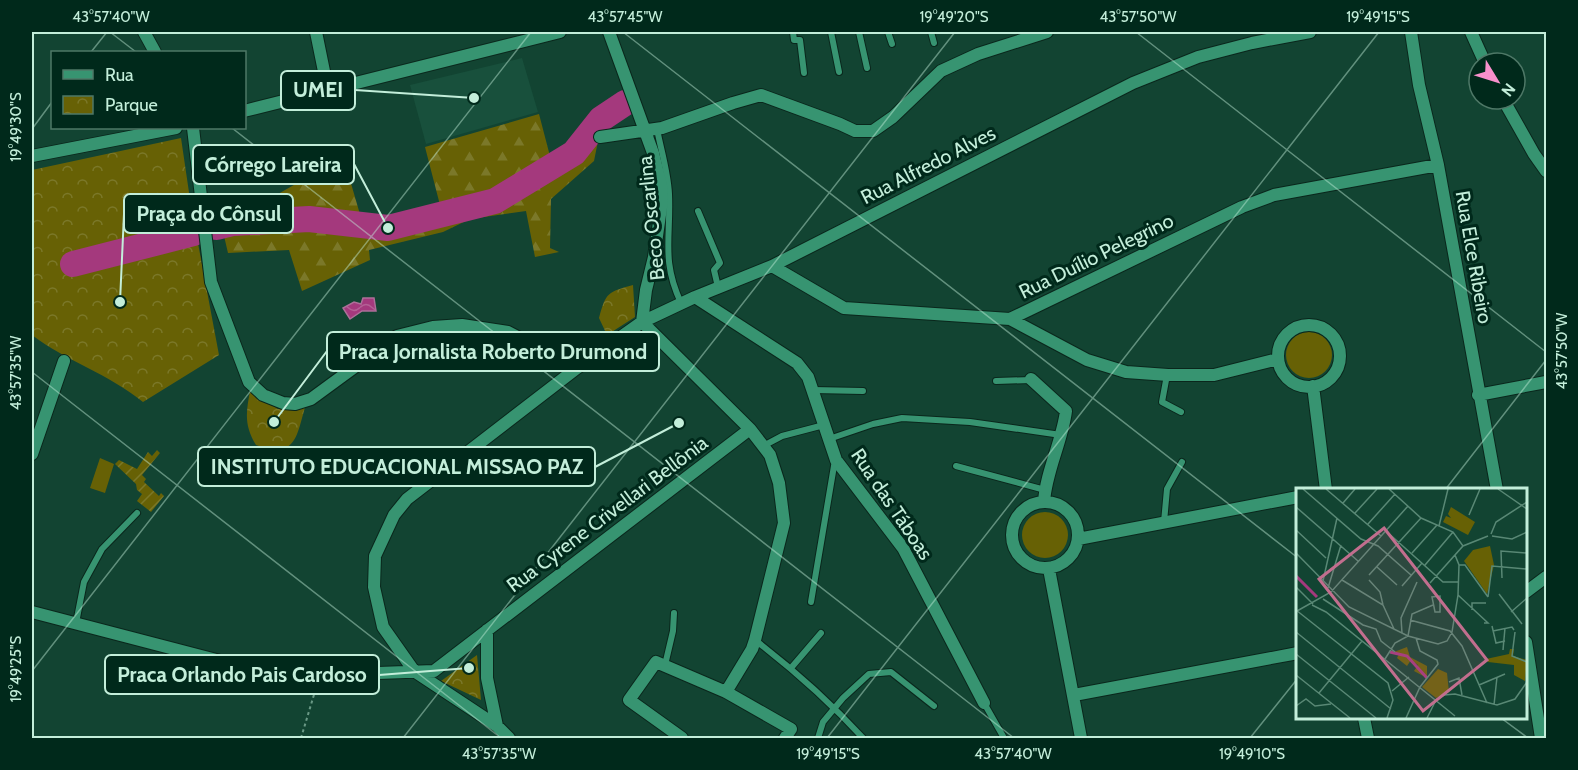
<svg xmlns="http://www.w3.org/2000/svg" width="1578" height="770" font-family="Cabin,sans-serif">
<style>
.built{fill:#18503c}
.grass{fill:#676105}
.forest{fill:url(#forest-firs)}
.park{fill:url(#park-crowns)}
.garden{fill:url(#garden-furrows)}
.water{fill:url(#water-waves);stroke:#ad6f99;stroke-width:1.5}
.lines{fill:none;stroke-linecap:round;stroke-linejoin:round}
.river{stroke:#a4397d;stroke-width:26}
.service-casing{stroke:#0a271c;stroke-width:8}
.minor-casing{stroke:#0a271c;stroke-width:14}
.path{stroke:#6a9986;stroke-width:2;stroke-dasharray:3 3;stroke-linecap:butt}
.service{stroke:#379471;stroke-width:6}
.minor{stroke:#379471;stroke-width:12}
.ticks{fill:none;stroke:#c3eeda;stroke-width:1.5;stroke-opacity:0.45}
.labels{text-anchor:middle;stroke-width:6;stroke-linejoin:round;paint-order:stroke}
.street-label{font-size:20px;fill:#c3eeda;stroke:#00291b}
.inset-river{fill:none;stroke:#a4397d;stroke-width:3}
.inset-road{fill:none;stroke:#598875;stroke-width:1.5}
.view{fill:#c26e8e;fill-opacity:0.15;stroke:#c26e8e;stroke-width:3}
.inset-edge{fill:none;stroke:#c3eeda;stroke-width:3}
.leader{fill:none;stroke:#c3eeda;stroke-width:2}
.callout-dot{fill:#c3eeda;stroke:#00291b;stroke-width:2}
.callout{fill:#00291b;stroke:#c3eeda;stroke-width:2}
.callout-label{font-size:21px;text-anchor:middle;font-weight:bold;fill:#c3eeda}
.neatline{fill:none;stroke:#c3eeda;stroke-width:2}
.ticks-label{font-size:15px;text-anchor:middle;fill:#c3eeda}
</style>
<defs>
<pattern id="forest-firs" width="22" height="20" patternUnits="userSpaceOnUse" patternTransform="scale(1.5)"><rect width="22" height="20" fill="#676105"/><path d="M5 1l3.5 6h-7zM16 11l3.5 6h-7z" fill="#7b7829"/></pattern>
<pattern id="park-crowns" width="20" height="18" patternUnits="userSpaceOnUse" patternTransform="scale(1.5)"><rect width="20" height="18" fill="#676105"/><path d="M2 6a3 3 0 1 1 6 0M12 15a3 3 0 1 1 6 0" fill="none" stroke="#7b7829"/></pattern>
<pattern id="garden-furrows" width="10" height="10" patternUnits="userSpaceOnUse" patternTransform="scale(1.5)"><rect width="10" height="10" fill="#676105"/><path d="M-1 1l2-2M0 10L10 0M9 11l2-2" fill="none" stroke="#7b7829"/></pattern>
<pattern id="water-waves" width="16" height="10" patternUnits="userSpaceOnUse" patternTransform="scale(1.5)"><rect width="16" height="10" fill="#a4397d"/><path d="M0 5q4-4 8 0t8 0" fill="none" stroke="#b36095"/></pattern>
</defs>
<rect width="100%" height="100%" fill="#124432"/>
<path class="built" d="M522 58 538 112 426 144 410 85Z"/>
<path class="grass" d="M1286 355a23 23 0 1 1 46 0a23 23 0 1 1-46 0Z
M100 458 114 464 105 493 90 488Z
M1022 535a23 23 0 1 1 46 0a23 23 0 1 1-46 0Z"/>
<path class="forest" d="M539 114 551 160 580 133 601 126 594 161 551 199 550 248 559 252 535 257 526 211 470 219 443 232 369 250 370 260 302 291 289 250 228 253 221 223 279 212 278 194 322 169 345 163 364 228 438 211 440 205 425 147Z"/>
<path class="park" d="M181 138 191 206 219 355 143 402C109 374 66 361 32 335V170Z
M633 285 635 317 607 335 599 318C606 292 608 292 633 285Z
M250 391 278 409 306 404C296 437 297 459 256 445 244 425 246 413 250 391Z
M477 655 481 700 441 681Z"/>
<path class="garden" d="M157 450 160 453 142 475 146 479 144 482 159 496 161 493 164 496 151 512 137 501 142 494 137 490 136 484 115 464 119 460 137 469 148 452 152 456Z"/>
<path class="water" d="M363 298H374L376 311H362L350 319 343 308 354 302 361 304Z"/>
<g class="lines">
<path class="river" d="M217 227 233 223 309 219 388 228 495 201 574 153 601 119 625 103
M73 264 194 233"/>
<defs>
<path id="service" d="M793 32 794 40H800L804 73
M831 32 839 72
M859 32 867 68
M888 32 892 44
M931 32 934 43
M657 129C661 150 668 172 669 194 671 238 661 260 681 303
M698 211 720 263 714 270 718 287
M1167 375 1162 402 1181 412
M996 381 1031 380
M813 390 863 391
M829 439 873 424 902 418 970 422 1061 435
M763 446 782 436 824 425
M956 466 1045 490
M1164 522 1167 489 1182 462
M811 602 835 460
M76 623 84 582 102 549 137 513
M755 640C794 670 830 702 863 738
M665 665 673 631 674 613
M791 668 821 633
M984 703 1004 738
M818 738 823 722 843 698 869 674 891 672 934 706"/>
<path id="minor" d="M144 32 155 52
M316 32 328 91
M609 32 653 153 661 186 662 201 654 257 646 290 642 322 750 429 770 455 779 483 784 523 755 640 752 649 726 692
M1411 32 1419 85 1438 165 1497 490
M1471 32 1485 63
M1503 99 1534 154 1546 171
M244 111 560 32
M193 128 211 282 249 382 263 395 283 403 295 404 311 399 397 336 433 327 462 325 508 332 577 368
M600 137 662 128 733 103 761 95 840 124 855 131H873L893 117 941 71 978 54 1047 32
M32 156 176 128
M772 266 844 308 1010 319 1242 207 1274 195 1438 165
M695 297 797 363 808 377 836 460 903 548 984 703
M1010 319 1087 360 1126 372 1168 375H1214L1278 359
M1278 356a31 31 0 1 1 62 0a31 31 0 1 1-62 0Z
M1031 379 1066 411C1062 442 1046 471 1044 502
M1313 386 1326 490
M1478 395 1546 382
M32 454 64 361
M1012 535a33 33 0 1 1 66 0a33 33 0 1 1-66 0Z
M1078 539 1298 497
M1049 569 1081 738
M1526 592 1546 577
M32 612 251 669 293 676 434 671 750 429
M487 630V678L497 726
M1526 642 1541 738
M1074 695 1298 653
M1364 718 1368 738
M509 738 497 726 414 671 383 627 374 587 375 556 394 515 407 499 577 368 642 322 695 297 772 266 1133 83 1198 57 1252 43 1310 32
M682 738 629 700 656 662 726 692 791 729 785 738"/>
</defs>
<use href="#service" class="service-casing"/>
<use href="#minor" class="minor-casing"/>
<path class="path" d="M301 738 316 688"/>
<use href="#service" class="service"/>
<use href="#minor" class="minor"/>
</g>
<path class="ticks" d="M110 32 136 52M623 32 1298 558M1136 32 1546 352M91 52 107 32M232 128 1014 738M32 129 52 102M32 372 501 738M1445 490 1546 360M32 671 531 32M1501 718 1528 738M403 738 955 32M827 738 1379 32M1250 738 1298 678"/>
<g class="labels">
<g class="street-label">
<text transform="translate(928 165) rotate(-27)" y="7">Rua Alfredo Alves</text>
<text transform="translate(651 218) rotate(-96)" y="7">Beco Oscarlina</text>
<text transform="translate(1096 256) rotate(-26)" y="7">Rua Duílio Pelegrino</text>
<text transform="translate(1474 257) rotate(80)" y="7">Rua Elce Ribeiro</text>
<text transform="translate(892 504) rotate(56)" y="7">Rua das Táboas</text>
<text transform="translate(607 514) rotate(-37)" y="7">Rua Cyrene Crivellari Bellônia</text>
</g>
</g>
<g transform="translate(1296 488)">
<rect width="231" height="231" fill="#124432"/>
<path d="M155 19 179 34 172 47 147 34 150 28 155 30 152 26Z" fill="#676105"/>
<path d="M194 58 198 77 191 106 168 73 177 62ZM111 159 114 169 131 178V190L118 183 122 177 115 172 111 178 101 170 103 166 98 164ZM214 161H218L217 168 231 172 229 193 218 187V177L192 174 190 171 213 166Z" fill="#676105"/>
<path d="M142 181 151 185 153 204 140 210 126 199Z" fill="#676105"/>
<path class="inset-river" d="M0 88 21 109M94 164 111 168 131 190"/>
<path class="inset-road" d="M7 1 65 51 82 58 115 87M30 1 85 48M93 1 125 30 157 44 167 58M202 1 231 21M47 15 59 1M0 19 62 73M59 25 81 1M173 27 184 1M72 36 99 6M143 38 152 1M0 42 30 70M90 43 147 94H162M195 46 200 34 231 14M196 48 216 51 231 44M0 65 53 119 112 148 142 156 151 153 156 144 162 107 163 77 159 67M116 65 141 37M129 77 157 44M163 77H169L192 109M81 79 101 97M73 87 125 30M206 90 205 63 231 65M46 92 87 117 98 141M73 92 84 104 87 117M27 93 41 30M134 95 167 58 192 48M106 98 126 75M0 99 17 116M32 100 45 57M203 106 226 136M162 107 192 135H188M144 108V124H139L136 109ZM192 109 196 78 231 81M27 111 67 137 80 141 85 153 99 164M16 117 30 124 159 228M0 122 92 195 97 212 91 230M176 122V115H190M1 123 35 104 112 18M215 124 231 110M114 132 154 143 166 158 191 215M196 138 200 155 209 153M197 143 216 139 218 142M0 144 95 221M219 144 216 168 231 174M106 145 105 130 121 94M207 162 209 140M0 166 80 230M89 171 99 155 112 148 116 126 137 117M0 187 54 230M153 194 163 190 166 207M183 197 209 186M96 203 113 189M23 205 66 153M198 217 201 189M0 218 10 211 19 218 35 216M110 230 124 199 142 176 141 172 124 163 120 150M131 230 140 212 148 207 159 206 201 217 219 211 231 194"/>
<path class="view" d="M88 40 191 172 127 223 23 91Z"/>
<rect width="231" height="231" class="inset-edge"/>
</g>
<path class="leader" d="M474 98L355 90M388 228L354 164M120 302L124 214M274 422L327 351M679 423L595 467M469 668L379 675"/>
<g class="callout-dot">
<circle cx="474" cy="98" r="6"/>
<circle cx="388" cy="228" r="6"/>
<circle cx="120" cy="302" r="6"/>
<circle cx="274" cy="422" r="6"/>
<circle cx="679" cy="423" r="6"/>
<circle cx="469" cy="668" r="6"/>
</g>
<g class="callout">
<rect x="281" y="71" width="74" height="39" rx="6"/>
<rect x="193" y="145" width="161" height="39" rx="6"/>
<rect x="124" y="194" width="169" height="39" rx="6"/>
<rect x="327" y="332" width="332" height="39" rx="6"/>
<rect x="198" y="447" width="397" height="39" rx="6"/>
<rect x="105" y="655" width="274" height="39" rx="6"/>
</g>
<g class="callout-label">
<text x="318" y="97">UMEI</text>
<text x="273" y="172">Córrego Lareira</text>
<text x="209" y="221">Praça do Cônsul</text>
<text x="493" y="359">Praca Jornalista Roberto Drumond</text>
<text x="397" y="474">INSTITUTO EDUCACIONAL MISSAO PAZ</text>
<text x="242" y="682">Praca Orlando Pais Cardoso</text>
</g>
<rect width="1578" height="770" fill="none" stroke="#00291b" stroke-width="66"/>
<rect x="51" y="51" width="195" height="78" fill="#00291b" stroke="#4e7867" stroke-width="1.5"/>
<rect x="63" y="70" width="30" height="9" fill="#379471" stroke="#4e7867" stroke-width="1.5"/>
<text x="105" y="81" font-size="18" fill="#c3eeda">Rua</text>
<rect x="63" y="96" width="30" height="18" fill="url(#park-crowns)" stroke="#4e7867" stroke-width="1.5"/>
<text x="105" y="111" font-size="18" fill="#c3eeda">Parque</text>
<g transform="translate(1497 81) rotate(128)"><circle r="28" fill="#00291b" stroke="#4e7867" stroke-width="1.5"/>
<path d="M0-4.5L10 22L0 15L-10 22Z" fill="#f890cc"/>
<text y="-9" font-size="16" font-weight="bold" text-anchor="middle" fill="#c3eeda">N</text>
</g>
<rect x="33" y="33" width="1512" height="704" class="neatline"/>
<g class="ticks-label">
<text x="111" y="22">43°57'40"W</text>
<text x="625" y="22">43°57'45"W</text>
<text x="954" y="22">19°49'20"S</text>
<text x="1138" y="22">43°57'50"W</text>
<text x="1378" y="22">19°49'15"S</text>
<text transform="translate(16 127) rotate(-90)" y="5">19°49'30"S</text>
<text transform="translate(1562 351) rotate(-90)" y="5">43°57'50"W</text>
<text transform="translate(16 373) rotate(-90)" y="5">43°57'35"W</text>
<text transform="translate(16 669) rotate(-90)" y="5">19°49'25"S</text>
<text x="499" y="759">43°57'35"W</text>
<text x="828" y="759">19°49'15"S</text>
<text x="1013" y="759">43°57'40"W</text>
<text x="1252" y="759">19°49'10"S</text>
</g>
</svg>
